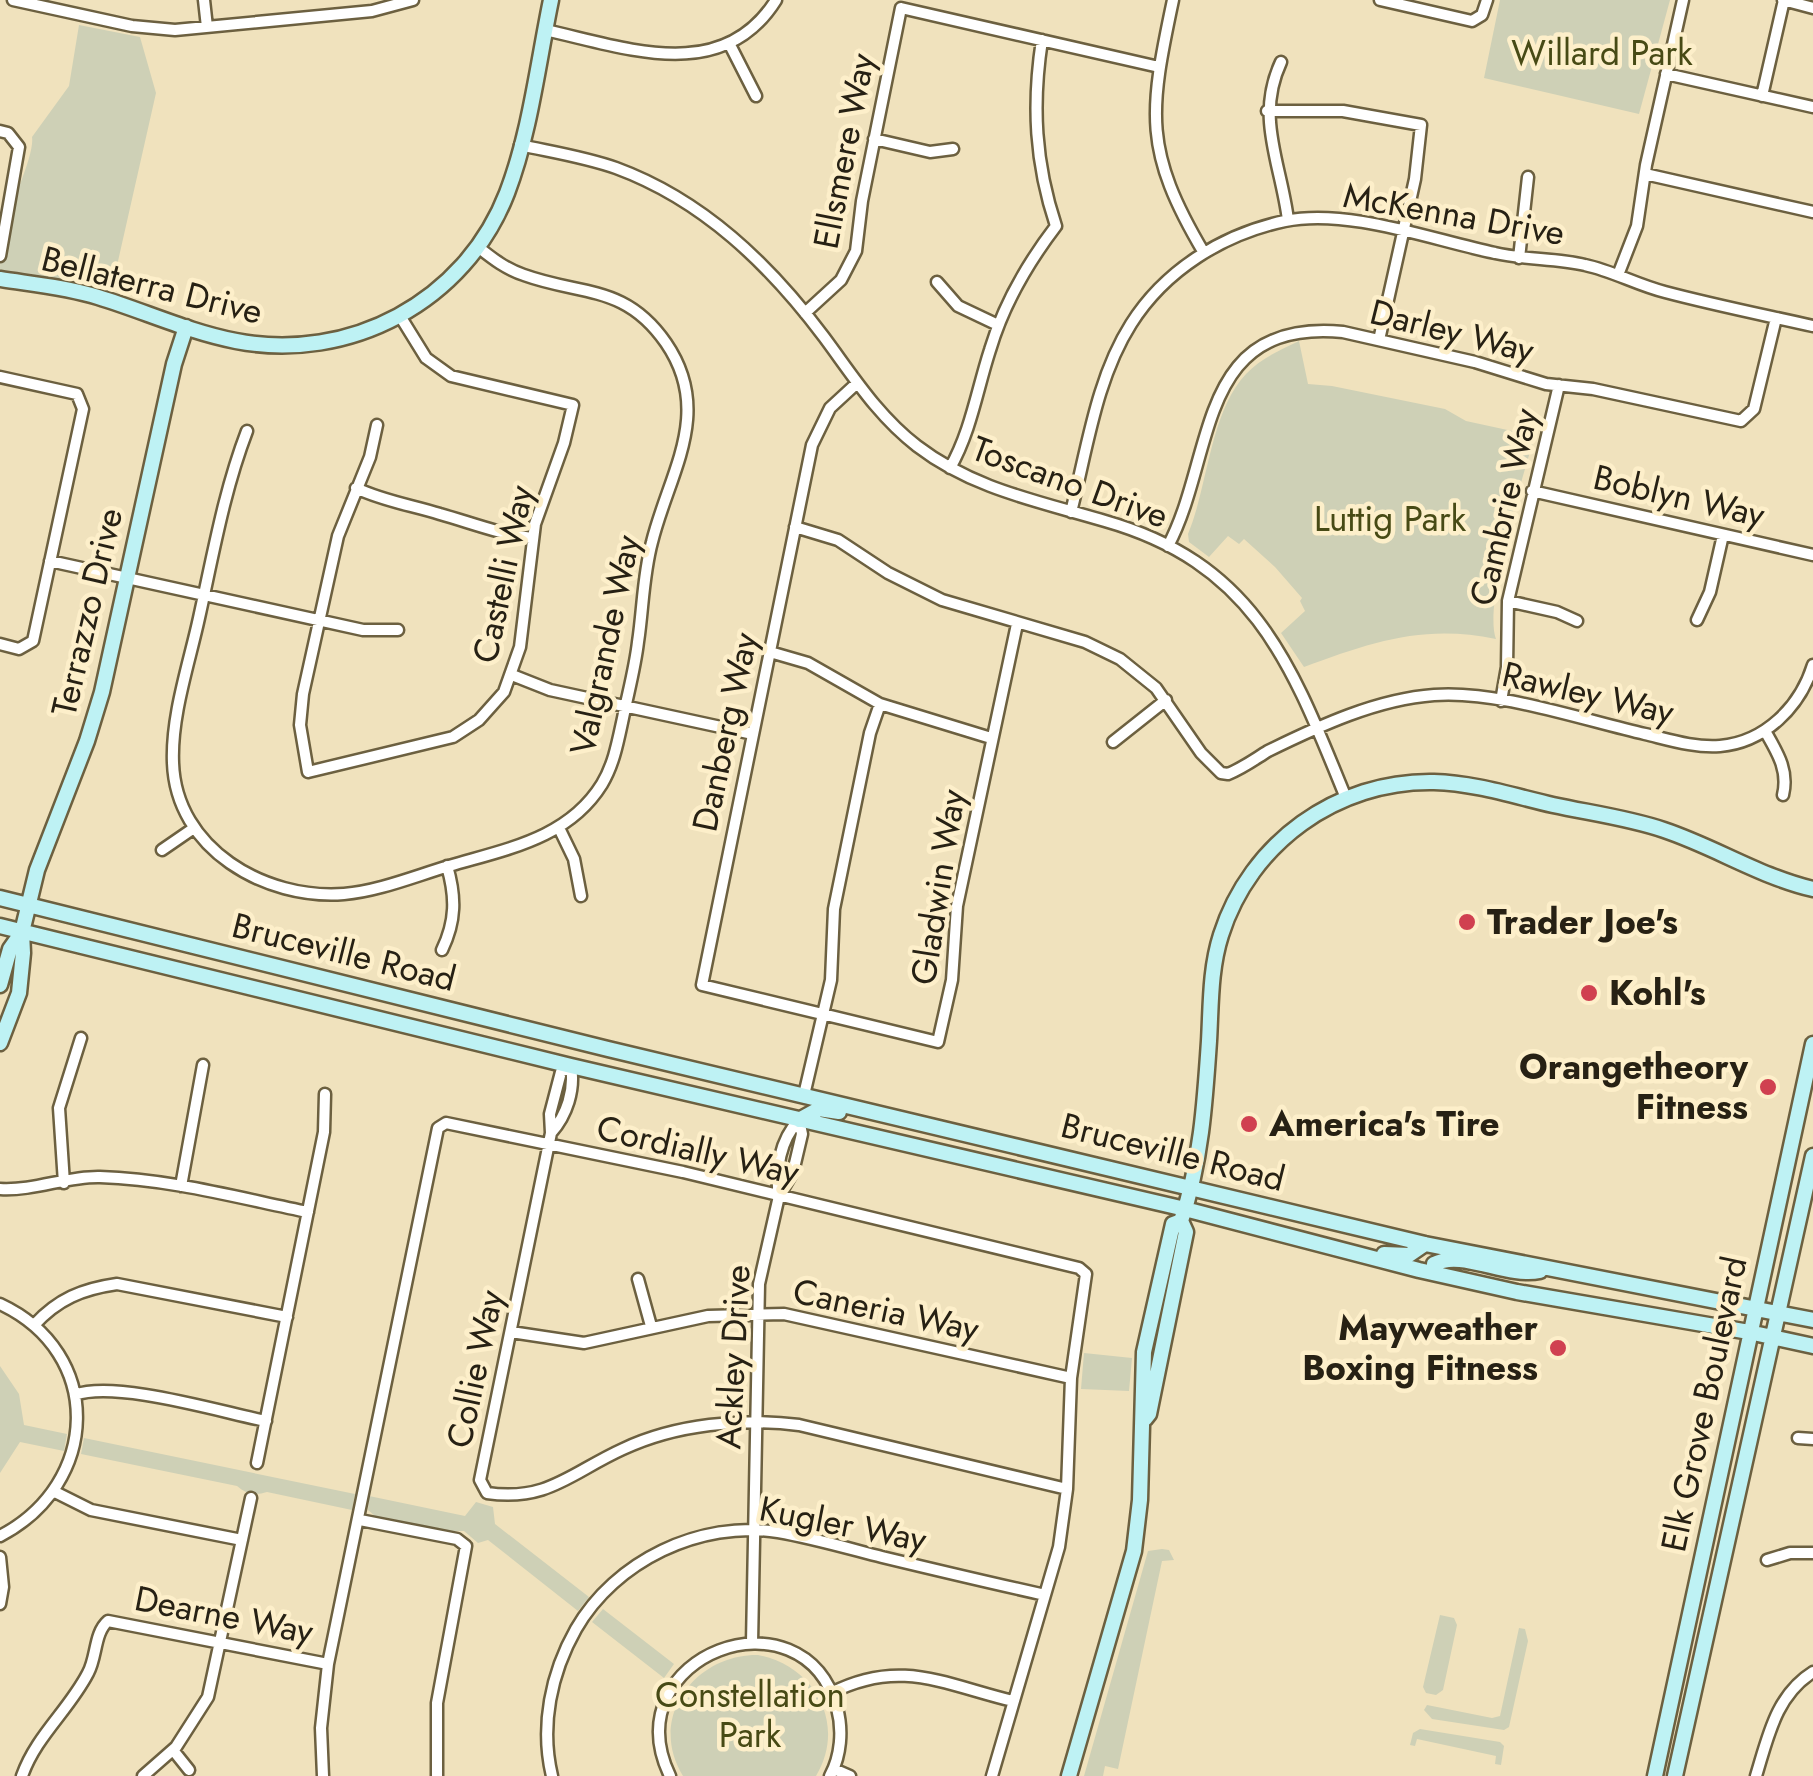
<svg xmlns="http://www.w3.org/2000/svg" width="1813" height="1776" font-family="Jost,sans-serif">
<style>
.green{fill:#ced0b6}
.lines{fill:none;stroke-linecap:round;stroke-linejoin:round}
.street-casing{stroke:#6c6040;stroke-width:15}
.secondary-casing{stroke:#6c6040;stroke-width:19}
.street{stroke:#fff;stroke-width:10}
.secondary{stroke:#bef2f4;stroke-width:14}
.poi-dot{fill:#d04050;stroke:#fdefca;stroke-width:4}
.labels{text-anchor:middle;stroke-width:9;stroke-linejoin:round;paint-order:stroke}
.park-label{font-size:35px;fill:#474a15;stroke:#fdefca}
.street-label{font-size:35px;fill:#272114;stroke:#fdefca}
.poi-label{font-size:35px;font-weight:bold;fill:#272114;stroke:#fdefca;text-anchor:start}
</style>
<rect width="100%" height="100%" fill="#f0e2bd"/>
<path class="green" d="M1500 0H1670L1639 114 1484 78Z
M79 25 140 37 156 93 109 301 0 279C0 263 0 246 4 230 9 207 35 155 32 137L69 86Z
M1299 341 1308 384 1332 386 1445 409 1466 421 1535 436C1523 474 1483 606 1496 639 1424 624 1372 642 1304 667L1281 633 1305 611 1300 601 1302 598 1275 567 1244 539 1239 544 1228 536 1209 557 1189 542 1188 534C1208 486 1210 412 1246 374 1260 359 1280 350 1299 341Z
M1084 1353 1132 1358 1129 1391 1081 1389Z
M0 1366 19 1394 24 1425 67 1434 64 1451 20 1442 0 1473Z
M84 1438 355 1494 352 1510 267 1492C255 1496 246 1494 237 1486L81 1454Z
M369 1496 465 1516 476 1502 493 1507 495 1524 589 1597 578 1611 488 1540 478 1543 464 1531H445L376 1517 368 1510Z
M1162 1549 1169 1550 1174 1560 1162 1561 1118 1769 1105 1766 1103 1776H1084L1148 1551Z
M603 1609 674 1664 664 1678 592 1622Z
M1440 1615 1454 1618 1457 1625 1443 1690 1436 1695 1426 1693 1423 1687Z
M1519 1628 1525 1629 1528 1641 1509 1727 1504 1730 1432 1719 1424 1710 1427 1705 1492 1718 1500 1716Z
M758 1655C815 1666 847 1724 816 1776H683C647 1718 695 1654 758 1655Z
M1420 1729 1500 1742 1504 1746 1501 1765 1495 1764 1496 1756 1417 1739 1415 1746 1410 1745 1413 1733Z"/>
<g class="lines">
<defs>
<path id="street" d="M13 0 132 26 175 30 372 11 413 0
M204 0 207 27
M1173 0C1149 113 1143 150 1204 253
M1380 0 1472 21 1482 15 1487 0
M1783 0 1813 8
M545 30C624 47 722 86 776 0
M729 43 756 96
M1281 62C1255 118 1281 163 1288 220
M1666 74 1813 107
M1762 96 1784 0
M1267 111H1343L1421 125 1415 179 1379 340
M0 131 8 133 19 147 0 256
M874 139 930 152 953 149
M520 145C552 152 585 157 616 168 703 200 769 264 824 337 853 376 877 415 917 446 973 489 1038 501 1105 521 1256 564 1292 666 1346 798
M1645 174 1813 212
M1519 258 1528 177
M1618 275 1637 226 1646 165 1683 0
M937 282 958 306 998 325
M805 313 841 280 856 251 862 201 901 8 1159 67
M0 377 77 394 83 409 33 641 19 649 0 644
M856 384 830 408 812 445 702 985 938 1042 952 980 957 906 1017 624
M377 425 370 457 338 536 303 694 300 725 308 772 453 737 479 720 504 692 520 647 535 524 564 443 573 405 451 376 426 358 400 316
M247 431C224 491 213 555 199 618 189 664 171 716 173 763 176 849 265 900 344 894 379 891 415 876 449 866 506 849 568 839 602 784 614 764 618 741 623 718 628 693 635 668 638 642 643 609 643 575 652 542 669 473 714 413 666 343 625 284 582 296 524 275 506 269 493 259 478 247
M950 468C971 431 977 390 990 350 1004 303 1027 264 1056 226 1035 163 1032 105 1042 40
M356 488C383 501 411 505 440 514 472 523 499 534 532 538
M1532 491 1813 555
M1071 512C1087 450 1096 379 1131 324 1165 270 1223 234 1285 221 1349 208 1432 240 1495 253 1525 260 1556 258 1585 265 1613 271 1637 285 1665 292 1714 305 1764 315 1813 326
M795 527 838 540 888 573 942 600 1085 642 1120 659 1156 688 1201 753 1221 773 1228 774C1243 768 1255 759 1268 751 1319 726 1377 699 1434 695 1497 690 1583 720 1645 734 1670 740 1695 748 1720 746 1765 742 1800 707 1813 665
M1168 546C1216 456 1195 318 1343 332L1475 362 1546 384 1593 389 1741 421 1754 409 1776 318
M50 561 363 630H398
M1508 601 1557 612 1577 621
M1697 620 1710 592 1723 535
M770 652 808 663 880 704 991 738
M512 675 550 690 753 734
M1501 701 1507 667 1508 601 1559 385
M1765 731C1777 752 1789 770 1783 795
M1113 742 1166 700
M559 828 574 859 581 896
M162 850 194 828
M442 950C456 921 456 897 447 866
M571 1066 561 1072 550 1114 551 1133 480 1480 487 1493C548 1502 572 1472 623 1449 676 1424 742 1418 799 1425L1067 1489
M804 1095 831 980 834 909 870 733 880 704
M551 1133C567 1115 575 1090 571 1066
M64 1183 59 1108 81 1038
M181 1186 203 1065
M0 1189C35 1191 67 1176 100 1177 170 1179 239 1198 308 1212
M779 1196C775 1170 780 1140 799 1120
M638 1279 651 1326
M0 1304C105 1353 100 1484 0 1536
M34 1325C58 1299 82 1289 117 1284L287 1317
M511 1332 584 1343 708 1316 784 1314 1071 1378
M75 1395C115 1380 221 1412 266 1421
M1798 1438 1813 1439
M257 1463 324 1132 325 1094
M55 1492 91 1510 242 1540
M360 1520 457 1539 466 1546 437 1703V1776
M0 1557 3 1587 0 1604
M1767 1560 1790 1553H1813
M752 1643 759 1284 779 1196 793 1172 802 1134 799 1120
M831 1693C900 1658 943 1684 1013 1701
M173 1750 189 1770
M834 1769 850 1776
M22 1776C36 1736 69 1710 88 1673 97 1657 94 1633 108 1621L328 1664
M143 1776 176 1747 208 1697 251 1498
M323 1776 321 1728 328 1664 438 1128 446 1123 683 1172 1079 1268 1086 1274 1071 1378 1067 1489 1059 1547 992 1776
M552 1776C540 1726 551 1673 576 1629 615 1561 700 1520 778 1532 813 1538 847 1548 882 1557 936 1570 991 1583 1045 1595
M670 1776C612 1655 803 1585 837 1708 843 1730 841 1756 830 1776
M1756 1776C1768 1737 1776 1695 1813 1672"/>
<path id="secondary" d="M0 279C32 284 66 287 98 297 144 311 189 332 236 341 349 363 465 302 507 193 530 133 538 63 551 0
M0 898 608 1049 1425 1244 1813 1320
M0 926 571 1066 1185 1209 1419 1270 1517 1292 1749 1332 1813 1346
M0 985 10 949 22 932
M0 1043 19 993 23 953 22 932 37 870 87 741 102 692 174 364 186 327
M799 1120 819 1109 839 1112
M1384 1254 1409 1255 1425 1244
M1434 1273V1264C1462 1249 1506 1278 1540 1271
M1145 1419 1149 1414 1186 1232 1181 1221
M1069 1776 1134 1551 1140 1500 1144 1352 1173 1224 1181 1221C1201 1163 1205 1102 1209 1041 1211 1006 1210 969 1221 935 1250 843 1337 780 1434 782 1474 783 1514 796 1553 805 1590 813 1629 818 1664 830 1715 847 1761 877 1813 889
M1655 1776 1813 1044
M1675 1776 1813 1156"/>
</defs>
<use href="#street" class="street-casing"/>
<use href="#secondary" class="secondary-casing"/>
<use href="#street" class="street"/>
<use href="#secondary" class="secondary"/>
</g>
<g class="poi-dot">
<circle cx="1467" cy="922" r="10"/>
<circle cx="1589" cy="993" r="10"/>
<circle cx="1768" cy="1087" r="10"/>
<circle cx="1249" cy="1124" r="10"/>
<circle cx="1558" cy="1348" r="10"/>
</g>
<g class="labels">
<g class="park-label">
<text x="1602" y="65">Willard Park</text>
<text x="1390" y="531">Luttig Park</text>
<text x="750" y="1707">Constellation<tspan x="750" dy="40">Park</tspan></text>
</g>
<g class="street-label">
<text transform="translate(844 151) rotate(-79)" y="12">Ellsmere Way</text>
<text transform="translate(1454 214) rotate(10)" y="12">McKenna Drive</text>
<text transform="translate(152 285) rotate(14)" y="12">Bellaterra Drive</text>
<text transform="translate(1452 331) rotate(14)" y="12">Darley Way</text>
<text transform="translate(1070 482) rotate(20)" y="12">Toscano Drive</text>
<text transform="translate(1679 496) rotate(13)" y="12">Boblyn Way</text>
<text transform="translate(1504 507) rotate(-77)" y="12">Cambrie Way</text>
<text transform="translate(503 574) rotate(-78)" y="12">Castelli Way</text>
<text transform="translate(87 612) rotate(-77)" y="12">Terrazzo Drive</text>
<text transform="translate(605 645) rotate(-78)" y="12">Valgrande Way</text>
<text transform="translate(1588 693) rotate(13)" y="12">Rawley Way</text>
<text transform="translate(725 732) rotate(-78)" y="12">Danberg Way</text>
<text transform="translate(938 887) rotate(-81)" y="12">Gladwin Way</text>
<text transform="translate(344 952) rotate(14)" y="12">Bruceville Road</text>
<text transform="translate(698 1150) rotate(13)" y="12">Cordially Way</text>
<text transform="translate(1173 1152) rotate(14)" y="12">Bruceville Road</text>
<text transform="translate(886 1310) rotate(12)" y="12">Caneria Way</text>
<text transform="translate(733 1357) rotate(-87)" y="12">Ackley Drive</text>
<text transform="translate(475 1369) rotate(-78)" y="12">Collie Way</text>
<text transform="translate(1704 1404) rotate(-78)" y="12">Elk Grove Boulevard</text>
<text transform="translate(843 1524) rotate(11)" y="12">Kugler Way</text>
<text transform="translate(224 1615) rotate(11)" y="12">Dearne Way</text>
</g>
<g class="poi-label">
<text x="1487" y="934">Trader Joe's</text>
<text x="1609" y="1005">Kohl's</text>
<text x="1748" y="1079" text-anchor="end">Orangetheory<tspan x="1748" dy="40">Fitness</tspan></text>
<text x="1269" y="1136">America's Tire</text>
<text x="1538" y="1340" text-anchor="end">Mayweather<tspan x="1538" dy="40">Boxing Fitness</tspan></text>
</g>
</g>
</svg>
